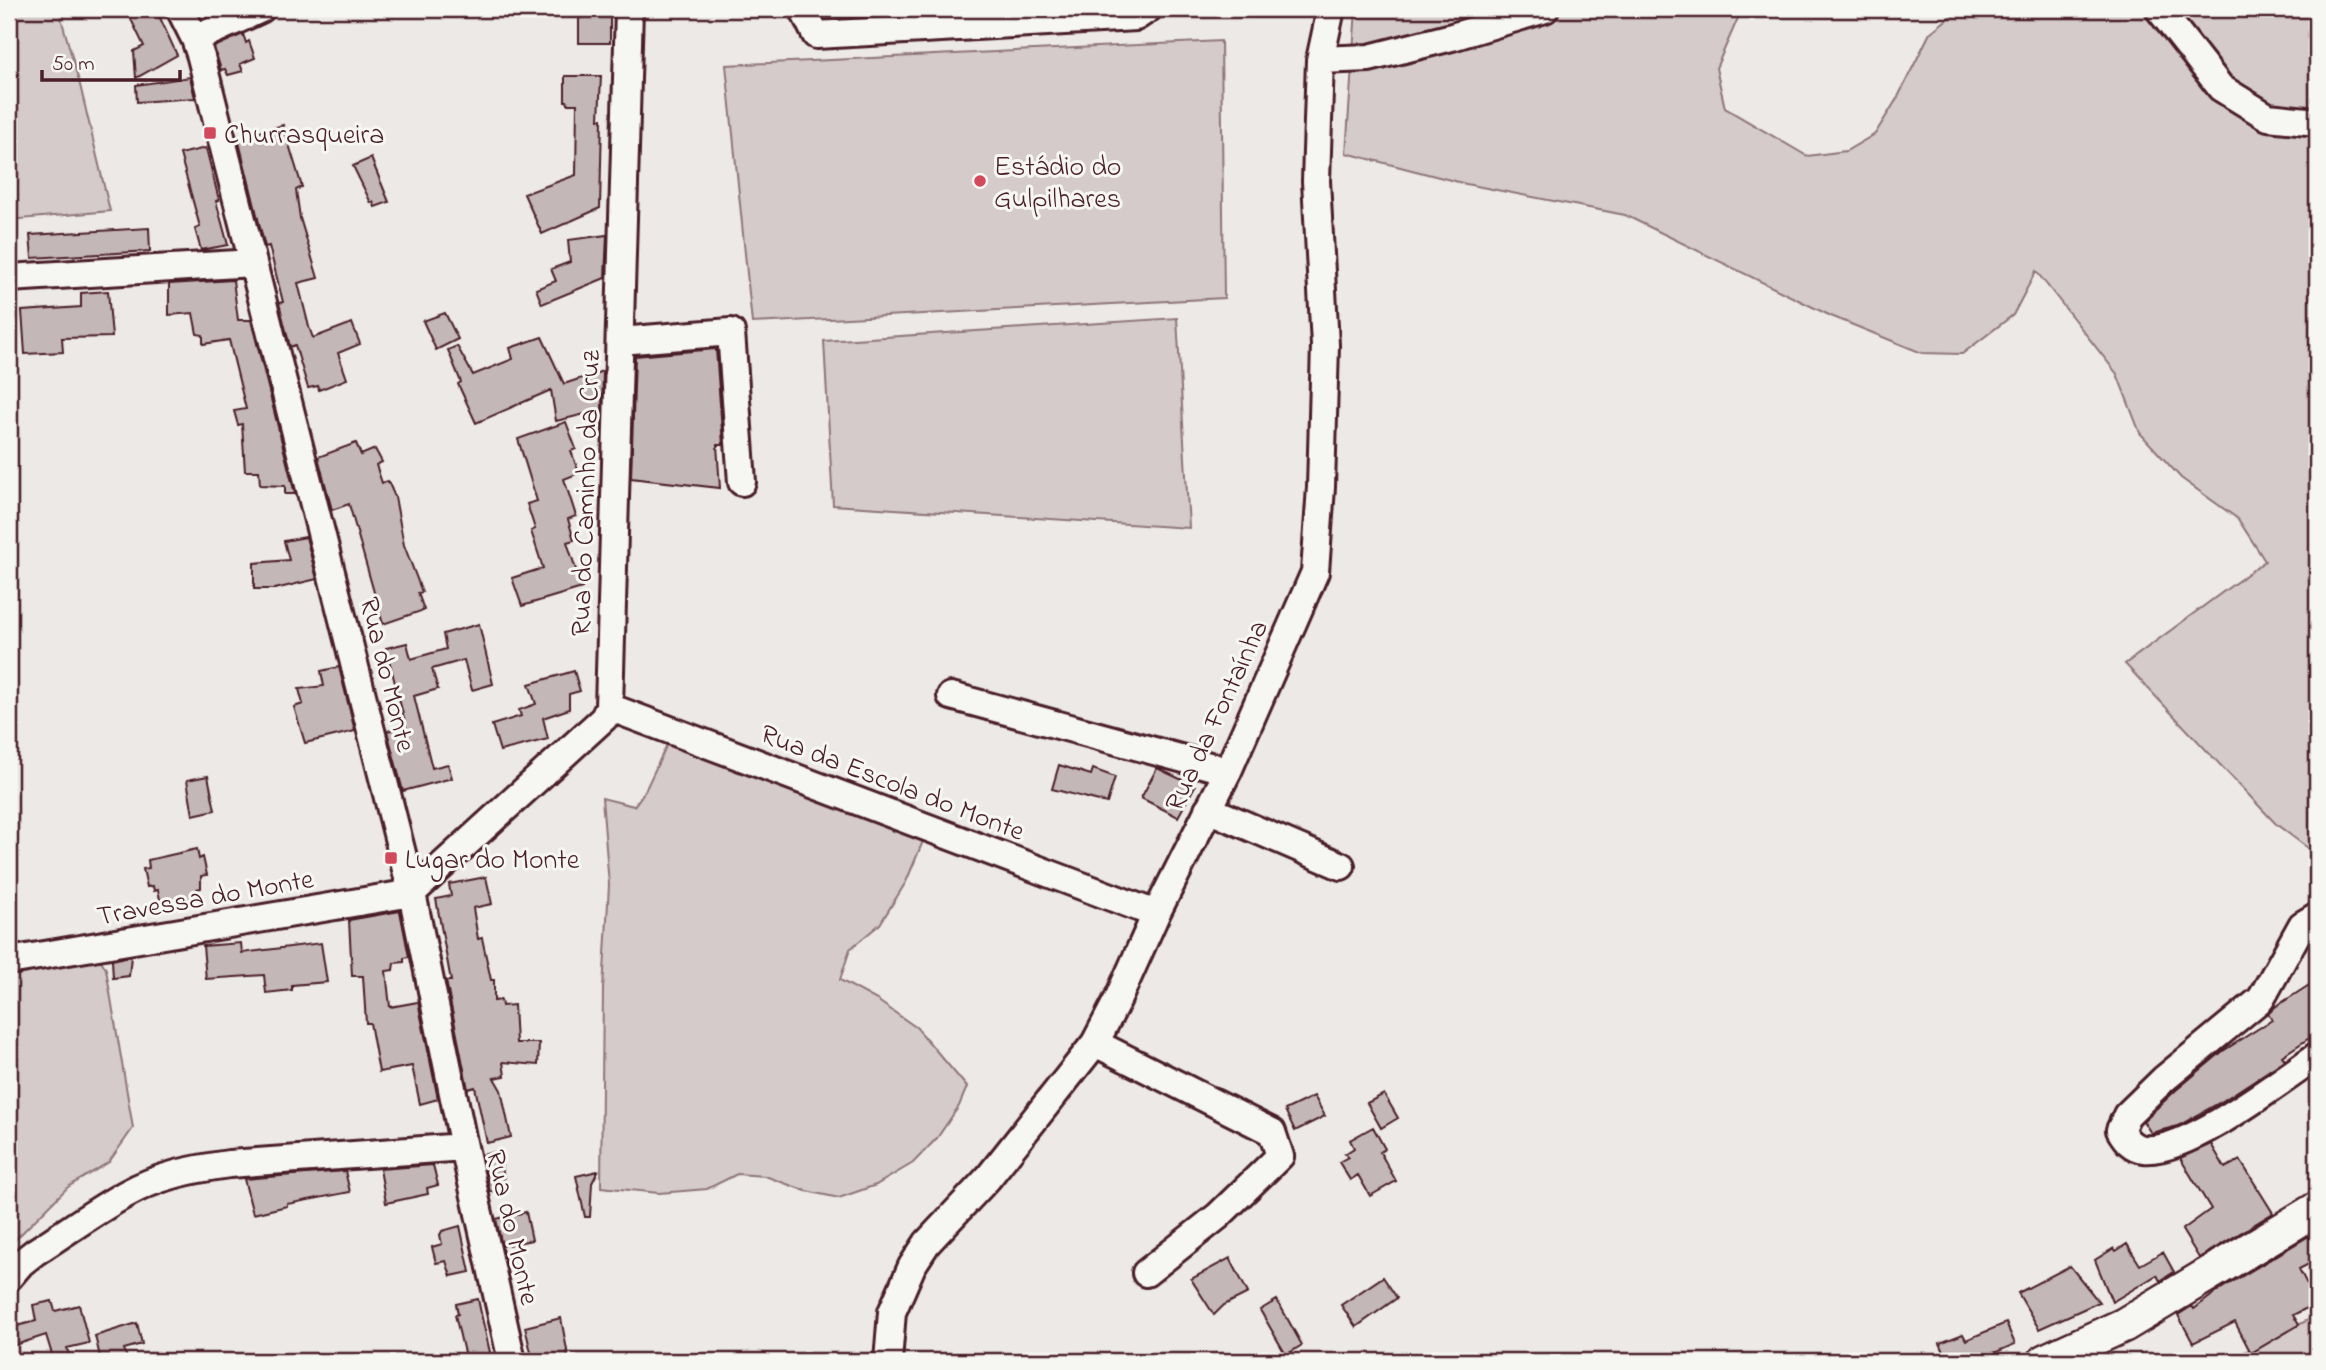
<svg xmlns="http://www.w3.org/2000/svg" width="2326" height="1370" font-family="'Indie Flower',sans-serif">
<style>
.green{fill:#d4cbca;stroke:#8f757a;stroke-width:2}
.building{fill:#c4b7b7;stroke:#4a1f2b;stroke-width:2}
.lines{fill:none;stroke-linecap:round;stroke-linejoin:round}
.minor-casing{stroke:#4a1f2b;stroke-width:32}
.major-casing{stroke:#4a1f2b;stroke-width:38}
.minor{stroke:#f6f6f2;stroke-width:26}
.major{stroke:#f6f6f2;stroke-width:33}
.poi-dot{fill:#d1495b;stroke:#f6f6f2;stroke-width:2.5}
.labels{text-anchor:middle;stroke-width:6;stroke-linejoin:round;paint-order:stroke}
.poi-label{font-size:28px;fill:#4a1f2b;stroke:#f6f6f2;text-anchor:start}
.street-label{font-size:28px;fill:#4a1f2b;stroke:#f6f6f2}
</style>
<rect width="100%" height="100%" fill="#ece9e6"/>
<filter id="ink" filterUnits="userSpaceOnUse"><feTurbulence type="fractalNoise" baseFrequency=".0143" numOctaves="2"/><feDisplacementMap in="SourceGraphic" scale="14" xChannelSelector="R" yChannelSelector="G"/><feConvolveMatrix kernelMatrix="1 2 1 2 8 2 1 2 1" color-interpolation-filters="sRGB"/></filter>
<g filter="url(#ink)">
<path class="green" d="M9 9H74L61 18 80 85 110 211 9 220Z
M1356 9H1742L1716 68 1725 108 1807 156 1846 151 1875 134 1898 97 1930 33 1956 12 1954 9H2317V855L2276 824 2125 664 2265 561 2238 519 2181 478 2140 433 2117 374 2036 271 2013 315 1962 354 1922 353 1831 316 1625 215 1466 184 1346 153Z
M1221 41 1224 298 752 323 726 65Z
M1177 318 1189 528 833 505 824 341Z
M670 738 926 834 906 882 880 924 850 949 840 980 877 1000 917 1028 967 1087 959 1106 937 1138 913 1163 876 1185 839 1198 806 1191 765 1176 737 1174 707 1189 659 1193 601 1187 603 989 609 885 602 798 634 806 645 791Z
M92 945 106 969 133 1128 109 1162 68 1187 9 1246V948Z
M2314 1317 2317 1320V1361H2227Z"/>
<path class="building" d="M126 9H156L177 55 136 78 134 51 144 46Z
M582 9H610V43H579V18H581Z
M243 34 246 43 249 41 255 58 240 64 243 71 228 75 225 69 221 70 214 47Z
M565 76H601L599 119H602L600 208 542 234 524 194 576 175 577 104H568L567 101H565Z
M190 77 195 98 137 102 136 85Z
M283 125 302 187 296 190 300 218 318 278 298 283 309 327 313 338 352 323 360 344 338 353 347 379 319 390 318 386 308 388 295 345 290 347 279 303 283 302 269 246 265 247 238 138Z
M206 148 219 200 216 201 228 245 201 250 195 229 200 227 180 154Z
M371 158 389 202 375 207 373 202 371 203 353 166Z
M149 228 150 251 32 258 30 235Z
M607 235 605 278 542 304 536 289 556 281 551 269 570 262 568 240Z
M233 280 238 320H251L295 494H285V486L260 485 259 471H245L242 424 238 425 234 411 246 409 229 340 203 344V335L197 334 193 313 169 315V284Z
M108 291 112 337 62 338 63 352 25 354 22 311 81 307V293Z
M445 313 458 339 436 350 423 321Z
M542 337 564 384 603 371 602 410 556 421 551 390 476 423 458 384 461 382 448 350 457 346 473 375 513 359 510 348Z
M716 349 723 445H717L720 488 631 478 635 356Z
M566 422 576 449 571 451 579 473 564 479 576 516 568 519 574 540 567 542 582 588 522 606 512 578 543 568 531 531 535 529 527 504 537 501 518 439Z
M356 443 361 455 375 449 382 462 376 465 382 483 388 481 395 497 404 545 422 592 418 593 424 610 383 624 349 504 332 510 318 457Z
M306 537 317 579 275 589H254V563L289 560 284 541Z
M479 624 493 684 472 690 464 660 432 669 438 689 414 696 432 768 448 764 452 778 403 791 387 731 406 726 386 648 407 643 411 659 446 649 443 634Z
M339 667 355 731 305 743 294 707 303 704 299 689 324 686 321 671Z
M574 671 580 691 569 694V709L543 718 548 739 500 751 492 725 521 716 519 710 536 704 529 684Z
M1059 765 1091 775 1093 769 1115 777 1107 803 1052 789Z
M1157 768 1195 786 1178 817 1141 798Z
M208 776 215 810 193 815 187 780Z
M197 849 199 859 203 857 207 875 201 876V888L197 889 200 903 162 909 158 890 154 891 153 886 147 887 143 869 149 868 148 860Z
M486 877 492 904 473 908 478 939 482 938 491 980H494V1001L501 1000 502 1006 514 1005 516 1043H539L538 1065 503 1062 505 1076 494 1078 501 1090 511 1137 487 1143 475 1087 468 1089 446 981H451L436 899 451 896 449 884Z
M400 911 409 957 404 958V962L394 963 393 970 386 971 390 1007 418 1002 438 1099 420 1104 412 1066 379 1072 370 1023H366L363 976H352L349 920Z
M241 943 242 953 321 943 327 982 292 985V990L266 993 264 975 206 979 203 946Z
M131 956 129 976 113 978 112 960Z
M2317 980V1033L2282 1056 2285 1060 2224 1100 2178 1126 2151 1133 2143 1121 2175 1091 2223 1051 2272 1020 2268 1014 2275 1007Z
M1384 1094 1398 1118 1381 1128 1367 1103Z
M1314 1096 1325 1116 1295 1131 1285 1110Z
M1373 1127 1385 1149 1380 1152 1396 1181 1370 1196 1358 1175 1350 1180 1339 1162 1348 1157 1345 1154 1354 1148 1350 1140Z
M2211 1144 2225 1168 2240 1160 2273 1213 2199 1258 2182 1230 2211 1209 2180 1158Z
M499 1151 506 1189 490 1192 482 1155Z
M433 1165 438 1185 427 1188 428 1194 386 1203 380 1169Z
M345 1171 350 1192 287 1204V1206L253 1214 244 1179Z
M598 1171 592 1183 590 1217H585L576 1176Z
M526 1212 532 1240 502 1246 496 1219Z
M460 1226 470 1272 451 1276 446 1261 436 1263 432 1247 442 1244 440 1235 442 1231Z
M2309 1236 2317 1251V1260L2299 1269 2317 1303 2293 1315 2299 1325 2251 1353 2235 1322 2193 1343 2178 1315 2192 1306 2194 1309 2219 1290Z
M2127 1244 2140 1265 2163 1252 2174 1272 2160 1281 2157 1275 2112 1302 2095 1260 2114 1248 2116 1251Z
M1230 1258 1248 1293 1224 1305 1214 1315 1191 1279Z
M2070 1266 2099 1302 2039 1329 2018 1293Z
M1383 1277 1397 1298 1356 1327 1341 1305Z
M478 1299 482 1318 492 1361H466L455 1315 458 1314 456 1304Z
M1277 1300 1302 1345 1286 1355 1260 1310Z
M52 1301 55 1311 79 1305 89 1343 67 1348 71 1361H54L46 1335 9 1347V1328L36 1321 33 1305Z
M561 1318 569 1361H533L525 1327Z
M137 1323 142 1344 124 1349 128 1361H101L95 1336Z
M2006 1323 2015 1344 1976 1361H1948L1940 1343 1963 1334 1966 1340Z"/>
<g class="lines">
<defs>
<path id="minor" d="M180 9 195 39 201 57 412 893 464 1147 512 1361
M803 9 816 35 1136 17 1148 9
M2159 9 2221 88 2268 117 2317 122
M195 39 261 9
M1320 60 1369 58 1452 37 1545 9
M9 278 253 263
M620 341 731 332 742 482
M951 696 1228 771
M609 707 1156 914
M1208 809 1341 866
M2317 916 2302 925 2261 999 2164 1079 2127 1115 2120 1130C2126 1140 2132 1148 2144 1149 2186 1154 2281 1081 2317 1056
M9 961 412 893 604 718 609 707 629 9
M1095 1043 1272 1132 1280 1156 1218 1216 1146 1273
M9 1277 21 1263 35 1252C65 1233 95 1211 126 1194 158 1176 193 1169 229 1164L464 1147
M888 1361 892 1312 912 1266 927 1243 988 1178 1095 1043 1117 1001 1156 914 1228 771 1315 572 1321 487 1325 345 1316 181 1320 60 1331 9"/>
<path id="major" d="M2045 1361 2124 1325 2317 1209"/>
</defs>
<use href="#minor" class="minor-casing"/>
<use href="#major" class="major-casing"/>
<use href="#minor" class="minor"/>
<use href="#major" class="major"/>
</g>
</g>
<g class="poi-dot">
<rect x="203" y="126" width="14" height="14" rx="3.5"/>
<circle cx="980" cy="181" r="7"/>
<rect x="384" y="851" width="14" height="14" rx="3.5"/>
</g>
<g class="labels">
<g class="poi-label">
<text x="224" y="143">Churrasqueira</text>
<text x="994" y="175">Estádio do<tspan x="994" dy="32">Gulpilhares</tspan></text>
<text x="405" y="868">Lugar do Monte</text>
</g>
<g class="street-label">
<text transform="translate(584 493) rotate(-88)" y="10">Rua do Caminho da Cruz</text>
<text transform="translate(389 674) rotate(76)" y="10">Rua do Monte</text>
<text transform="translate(1215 715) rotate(-65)" y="10">Rua da Fontaínha</text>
<text transform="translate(893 781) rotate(21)" y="10">Rua da Escola do Monte</text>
<text transform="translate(205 896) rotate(-10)" y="10">Travessa do Monte</text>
<text transform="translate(514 1227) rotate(77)" y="10">Rua do Monte</text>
</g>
</g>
<rect width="2326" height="1370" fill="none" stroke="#f6f6f2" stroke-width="35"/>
<rect x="18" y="18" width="2291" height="1335" fill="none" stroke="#4a1f2b" stroke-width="2.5" filter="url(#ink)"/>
<path d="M42 70v10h138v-10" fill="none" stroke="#4a1f2b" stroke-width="3.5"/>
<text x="52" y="70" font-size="21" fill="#4a1f2b" stroke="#f6f6f2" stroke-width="5" paint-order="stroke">50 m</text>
</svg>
